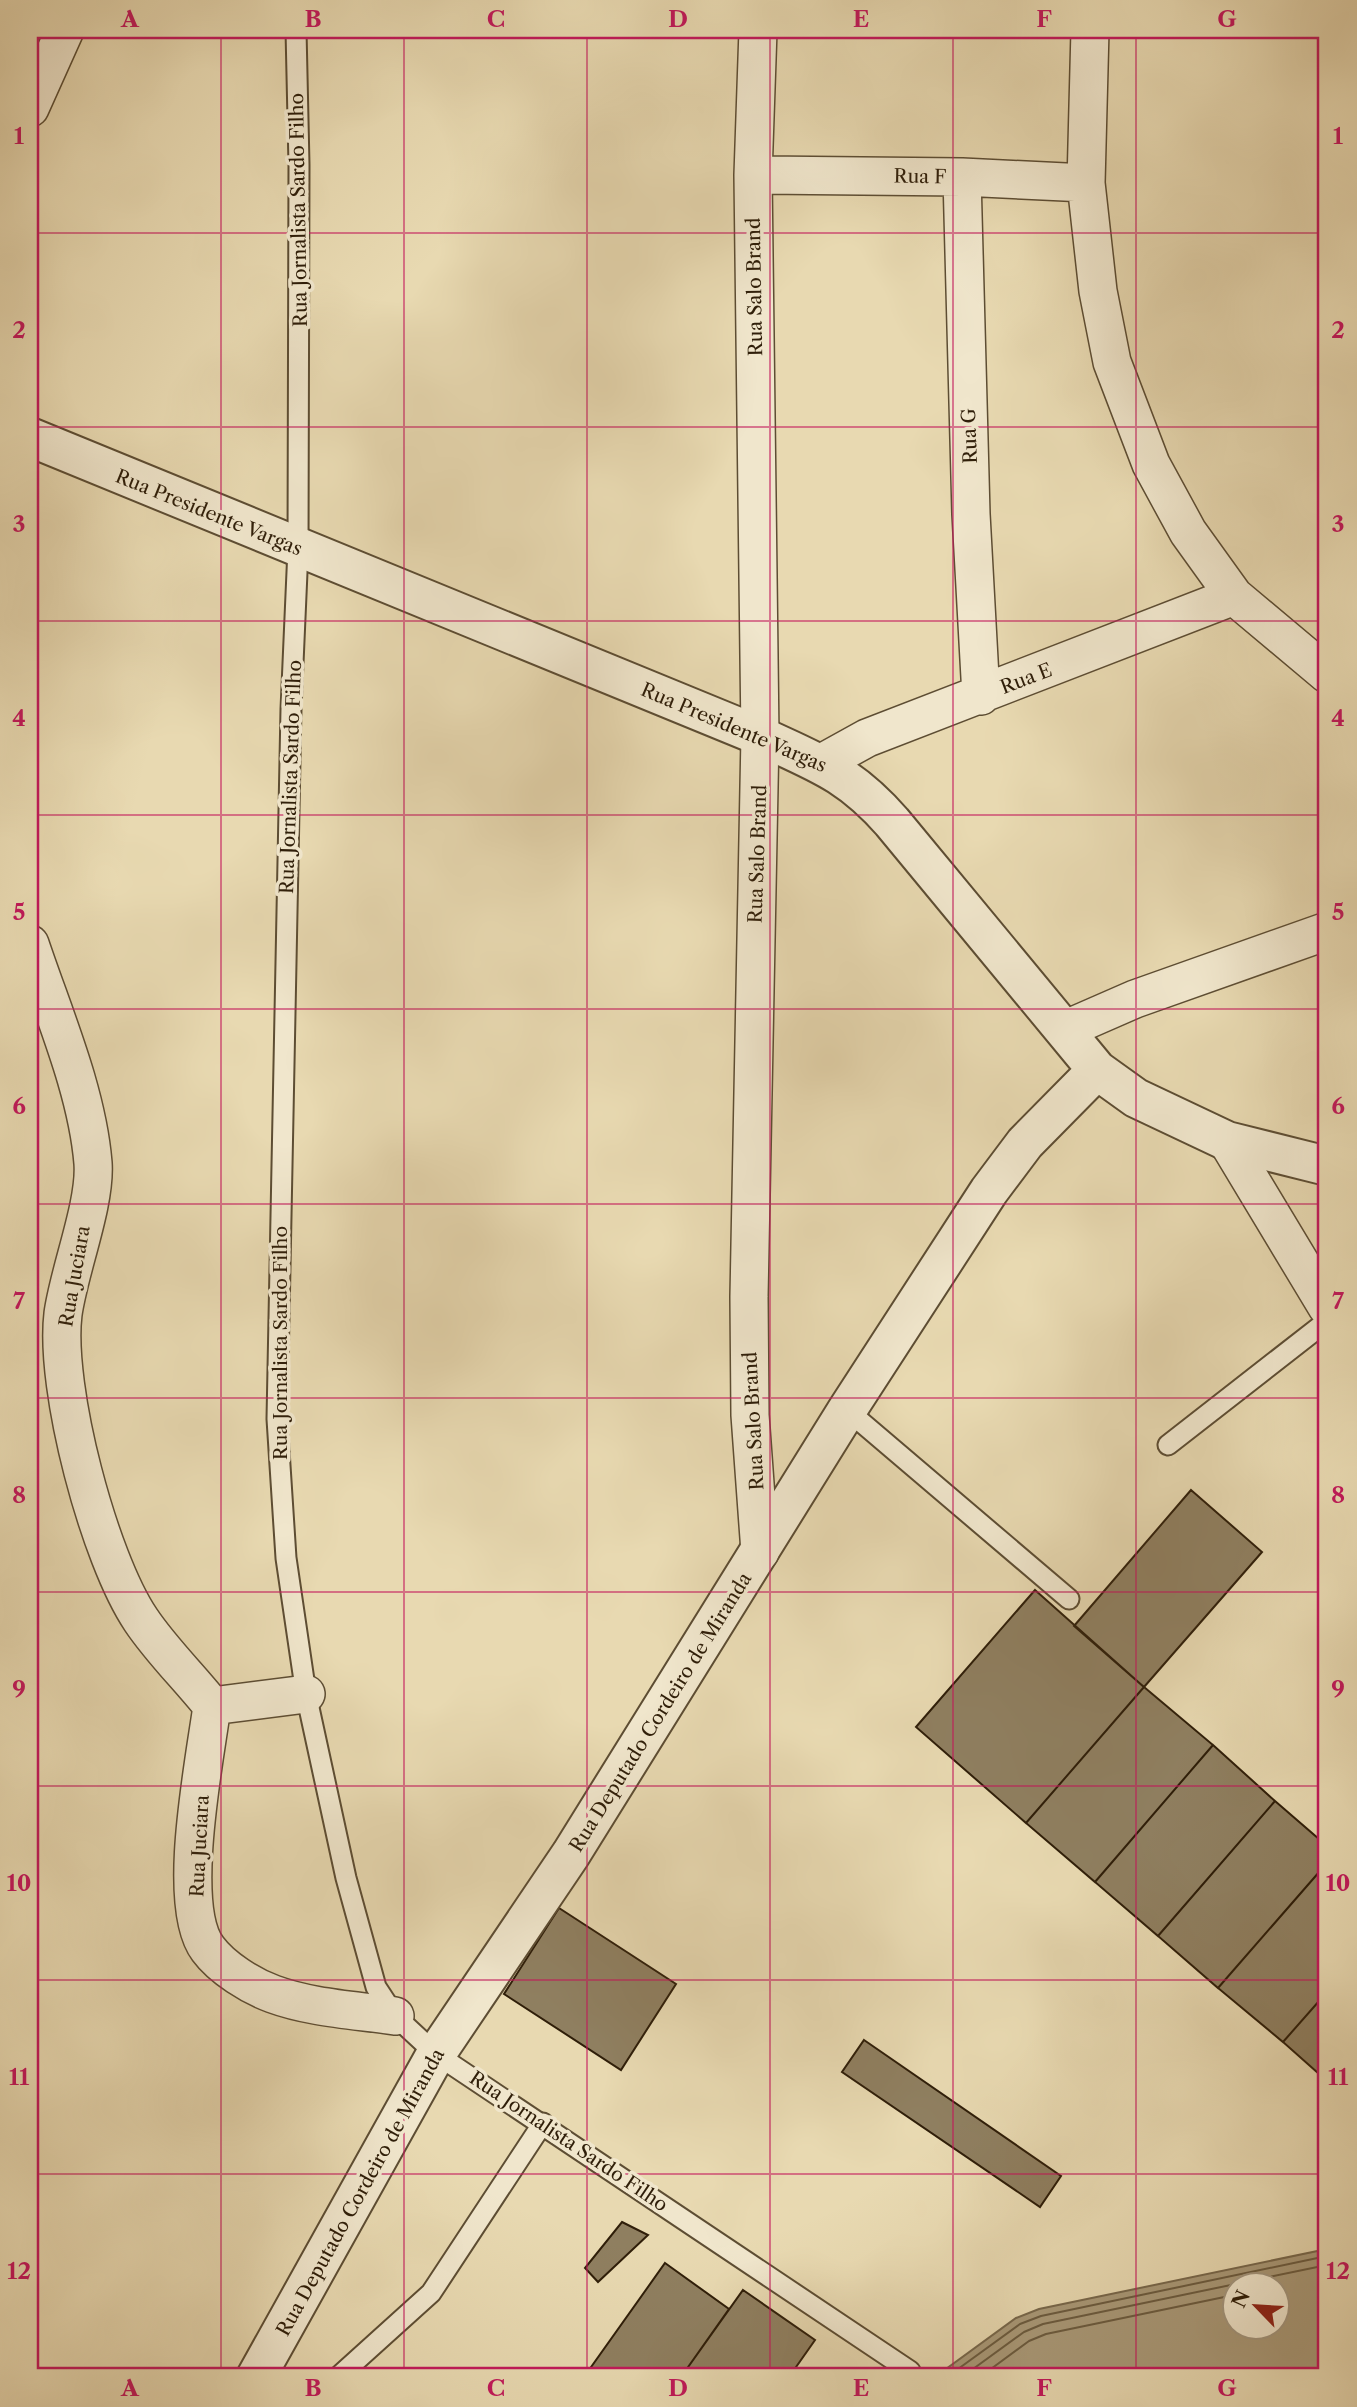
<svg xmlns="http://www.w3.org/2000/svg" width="1357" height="2407" font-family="'Libre Caslon Text',serif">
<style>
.water{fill:#a99978;stroke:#78684c;stroke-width:2;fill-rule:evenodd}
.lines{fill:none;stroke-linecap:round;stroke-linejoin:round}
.shore{stroke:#6c5c40;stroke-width:2}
.building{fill:#8f7f60;stroke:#2f1e09;stroke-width:2}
.service-casing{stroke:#5d4d33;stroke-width:23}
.minor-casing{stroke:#5d4d33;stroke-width:40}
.tertiary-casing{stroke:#5d4d33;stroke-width:42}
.service{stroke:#f0e6cc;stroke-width:19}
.minor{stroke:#f0e6cc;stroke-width:37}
.tertiary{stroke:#f0e6cc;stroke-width:38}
.grid{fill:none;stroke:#c2185b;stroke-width:2;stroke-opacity:0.55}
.labels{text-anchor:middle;stroke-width:7;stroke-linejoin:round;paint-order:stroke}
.street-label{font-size:19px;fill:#2f1e09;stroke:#f0e6cc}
.neatline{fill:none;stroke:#c2185b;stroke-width:2.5}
.grid-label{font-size:23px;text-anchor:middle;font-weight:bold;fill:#c2185b}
</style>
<rect width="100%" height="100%" fill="#e8d9b1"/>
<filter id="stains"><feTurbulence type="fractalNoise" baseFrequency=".00286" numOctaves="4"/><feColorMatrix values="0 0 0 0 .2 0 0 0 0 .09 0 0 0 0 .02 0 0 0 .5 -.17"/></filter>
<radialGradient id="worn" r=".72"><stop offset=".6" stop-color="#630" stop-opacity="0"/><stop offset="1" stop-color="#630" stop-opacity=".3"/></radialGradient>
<path class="water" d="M1327 2249V2377H935L1016 2318 1039 2309ZM1234 2284H1276V2326H1234Z"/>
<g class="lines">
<path class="shore" d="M947 2377 1020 2324 1041 2316 1327 2256
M962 2377 1024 2332 1043 2324 1327 2265
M980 2377 1029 2341 1046 2334 1234 2295"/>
</g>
<path class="building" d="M1191 1490 1262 1552 1144 1687 1074 1626Z
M1035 1590 1144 1687 1026 1823 916 1727Z
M1144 1687 1213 1745 1095 1882 1026 1823Z
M1213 1745 1275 1801 1158 1936 1095 1882Z
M1275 1801 1327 1846V1863L1218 1988 1158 1936Z
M1327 1863V1992L1283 2042 1218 1988Z
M559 1908 676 1984 621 2070 504 1994Z
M1327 1992V2081L1283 2042Z
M864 2040 1061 2176 1040 2207 842 2072Z
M622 2222 648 2235 598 2282 585 2268Z
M665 2263 729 2309 681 2377H584Z
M743 2290 815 2340 789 2377H681Z"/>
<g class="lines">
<defs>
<path id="service" d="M296 30 299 165 298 549 291 709 277 1419 286 1558 306 1694 346 1878 376 1987 395 2016 436 2054 910 2371
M847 1410 1069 1599
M1168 1445 1327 1321
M338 2377 431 2293 543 2123"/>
<path id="minor" d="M758 30 753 175 760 736 749 1297 750 1415 760 1552
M1090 30 1086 183 1098 291 1112 362 1151 464 1188 532 1234 596 1327 674
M30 108 65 30
M753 175 962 177 1086 183
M962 177 971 514 981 696
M820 764 867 738 1234 596
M30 944C53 1013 87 1090 93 1163 96 1204 69 1270 63 1314 54 1388 99 1558 141 1620 161 1650 189 1677 212 1706 205 1759 175 1906 208 1949 222 1968 251 1986 273 1994 311 2008 355 2010 395 2016
M1064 1030 1135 999 1327 931
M1227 1141 1327 1307
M212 1706 306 1694"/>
<path id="tertiary" d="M30 437 760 736C818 763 849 773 892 822L1097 1070 1136 1098 1227 1141 1327 1166
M256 2377 436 2054 571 1854 847 1410 989 1191 1025 1143 1097 1070"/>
</defs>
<use href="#service" class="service-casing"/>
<use href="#minor" class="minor-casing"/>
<use href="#tertiary" class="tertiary-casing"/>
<use href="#service" class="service"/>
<use href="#minor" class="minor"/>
<use href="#tertiary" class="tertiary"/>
</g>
<path class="grid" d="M221 30V2377M404 30V2377M587 30V2377M770 30V2377M953 30V2377M1136 30V2377M30 233H1327M30 427H1327M30 621H1327M30 815H1327M30 1009H1327M30 1204H1327M30 1398H1327M30 1592H1327M30 1786H1327M30 1980H1327M30 2174H1327"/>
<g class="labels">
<g class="street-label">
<text transform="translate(920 176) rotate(1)" y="7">Rua F</text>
<text transform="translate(298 210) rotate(-91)" y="7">Rua Jornalista Sardo Filho</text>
<text transform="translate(754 287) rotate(-91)" y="7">Rua Salo Brand</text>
<text transform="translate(969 436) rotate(-92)" y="7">Rua G</text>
<text transform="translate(209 512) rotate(22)" y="7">Rua Presidente Vargas</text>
<text transform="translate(1026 678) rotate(-21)" y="7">Rua E</text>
<text transform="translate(734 727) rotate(23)" y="7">Rua Presidente Vargas</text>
<text transform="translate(290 777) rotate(-88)" y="7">Rua Jornalista Sardo Filho</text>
<text transform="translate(757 854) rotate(-88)" y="7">Rua Salo Brand</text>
<text transform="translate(74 1276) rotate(-80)" y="7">Rua Juciara</text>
<text transform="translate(280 1343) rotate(-90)" y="7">Rua Jornalista Sardo Filho</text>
<text transform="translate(753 1421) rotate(-93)" y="7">Rua Salo Brand</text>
<text transform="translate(660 1712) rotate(-58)" y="7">Rua Deputado Cordeiro de Miranda</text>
<text transform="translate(199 1846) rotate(-87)" y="7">Rua Juciara</text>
<text transform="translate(569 2141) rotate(34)" y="7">Rua Jornalista Sardo Filho</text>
<text transform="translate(360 2192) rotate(-61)" y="7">Rua Deputado Cordeiro de Miranda</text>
</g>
</g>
<rect width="1357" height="2407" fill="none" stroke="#e8d9b1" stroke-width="77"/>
<g transform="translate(1256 2306) rotate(295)"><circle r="33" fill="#f0e6cc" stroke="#a3967e" stroke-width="2"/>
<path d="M0-5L12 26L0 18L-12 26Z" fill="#8f2418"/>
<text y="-10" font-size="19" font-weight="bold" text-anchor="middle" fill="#2f1e09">N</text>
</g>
<rect x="38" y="38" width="1280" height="2330" class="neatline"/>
<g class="grid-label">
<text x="130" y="27">A</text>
<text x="313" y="27">B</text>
<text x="496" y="27">C</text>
<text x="678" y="27">D</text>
<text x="861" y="27">E</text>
<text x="1044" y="27">F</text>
<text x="1227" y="27">G</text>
<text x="19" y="144">1</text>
<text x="1338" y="144">1</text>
<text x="19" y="338">2</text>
<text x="1338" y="338">2</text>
<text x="19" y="532">3</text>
<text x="1338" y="532">3</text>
<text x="19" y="726">4</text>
<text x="1338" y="726">4</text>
<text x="19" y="920">5</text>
<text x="1338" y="920">5</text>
<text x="19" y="1114">6</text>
<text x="1338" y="1114">6</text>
<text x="19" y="1309">7</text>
<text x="1338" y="1309">7</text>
<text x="19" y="1503">8</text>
<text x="1338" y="1503">8</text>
<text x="19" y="1697">9</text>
<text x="1338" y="1697">9</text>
<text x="19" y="1891">10</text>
<text x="1338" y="1891">10</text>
<text x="19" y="2085">11</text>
<text x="1338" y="2085">11</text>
<text x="19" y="2279">12</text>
<text x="1338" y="2279">12</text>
<text x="130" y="2396">A</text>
<text x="313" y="2396">B</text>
<text x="496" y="2396">C</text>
<text x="678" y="2396">D</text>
<text x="861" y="2396">E</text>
<text x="1044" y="2396">F</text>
<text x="1227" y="2396">G</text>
</g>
<rect width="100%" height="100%" filter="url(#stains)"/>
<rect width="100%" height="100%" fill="url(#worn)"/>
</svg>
